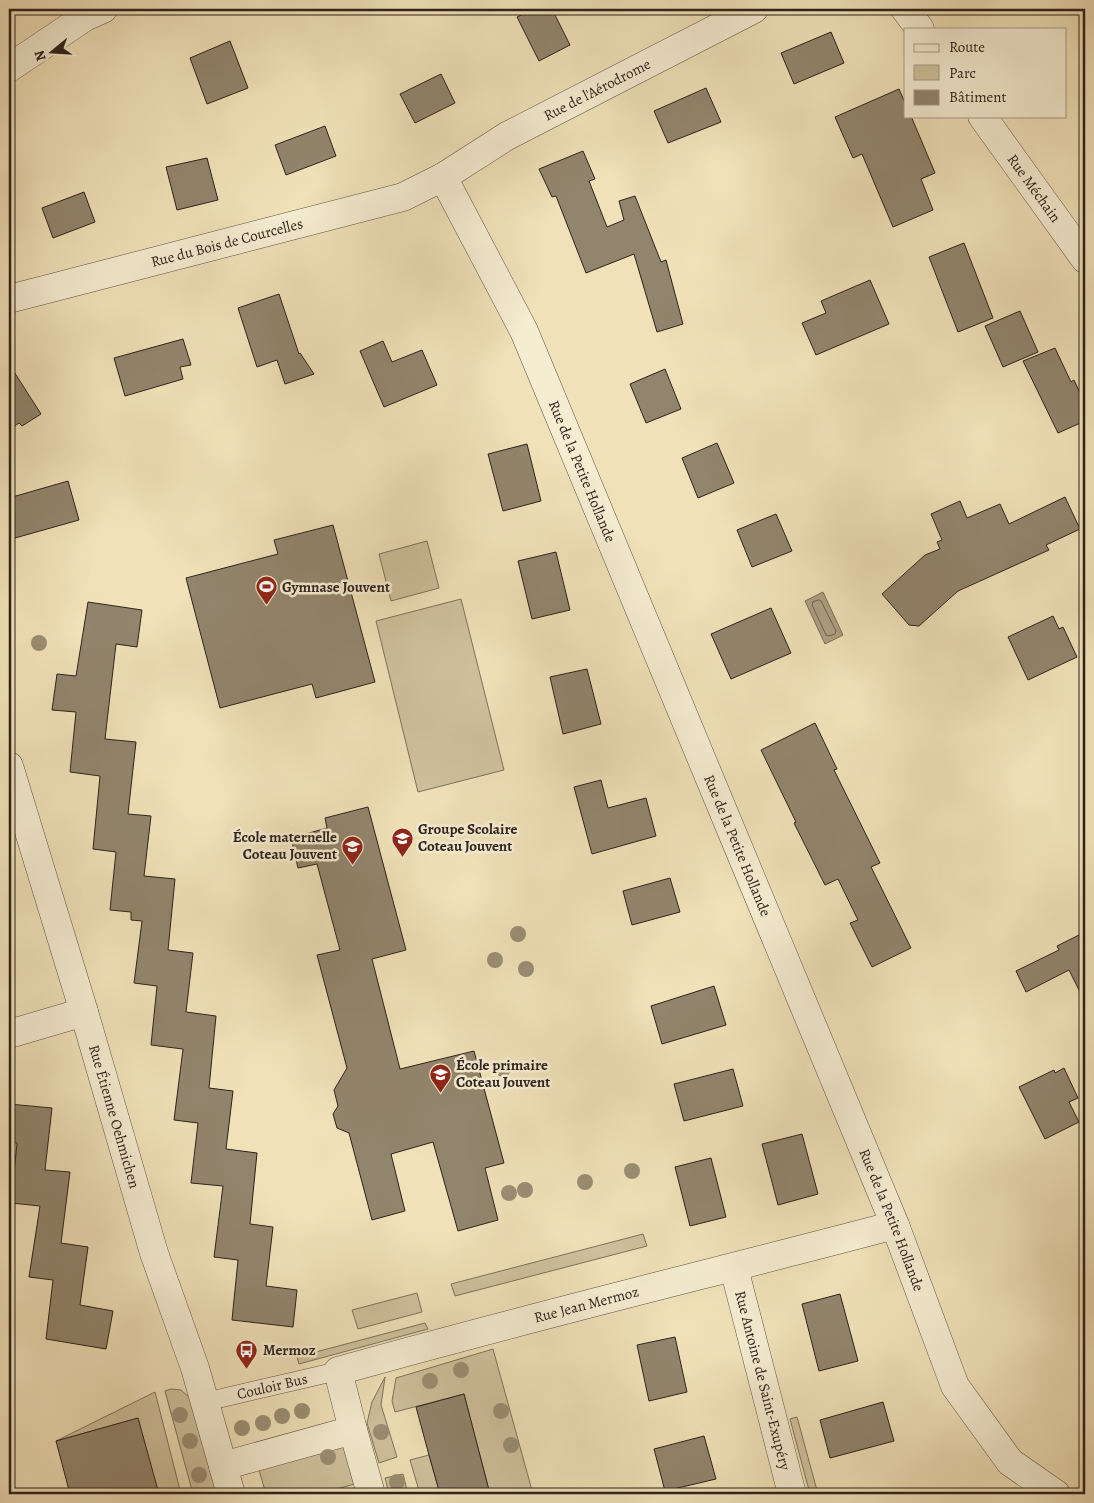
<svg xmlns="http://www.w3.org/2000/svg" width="1094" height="1503" font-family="Alegreya,serif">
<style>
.green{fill:#cfc19d;stroke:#7e725c}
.water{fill:#aea083;stroke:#7a6e5a}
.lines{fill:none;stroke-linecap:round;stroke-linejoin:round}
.shore{stroke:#6e6150;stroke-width:1}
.building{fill:#92856d;stroke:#2d221c}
.lane-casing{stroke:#5e5243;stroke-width:19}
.street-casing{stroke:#5e5243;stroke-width:29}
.lane{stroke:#f5ecd1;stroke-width:18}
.street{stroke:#f5ecd1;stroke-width:28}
.tree{fill:#9b8e74}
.labels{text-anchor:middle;stroke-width:5;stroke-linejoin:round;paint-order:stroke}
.street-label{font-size:15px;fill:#2d221c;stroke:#f5ecd1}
.poi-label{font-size:15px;font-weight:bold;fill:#2d221c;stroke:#f5ecd1;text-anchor:start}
</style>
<rect width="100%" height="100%" fill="#f0e1b8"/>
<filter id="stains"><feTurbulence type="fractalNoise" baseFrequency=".004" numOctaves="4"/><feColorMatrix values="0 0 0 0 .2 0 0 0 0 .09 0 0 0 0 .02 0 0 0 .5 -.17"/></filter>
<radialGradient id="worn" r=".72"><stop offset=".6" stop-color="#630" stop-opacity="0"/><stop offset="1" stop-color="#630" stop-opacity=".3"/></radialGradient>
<path class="green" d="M427 541 439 588 391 601 379 554Z
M461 599 504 770 418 792 376 621Z
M643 1234 647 1246 455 1296 451 1284Z
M417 1293 422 1312 358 1329 352 1310Z
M425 1323 428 1329 299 1364 297 1357Z
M493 1349 533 1494H490L464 1394 395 1412 392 1401 396 1378Z
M385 1377 381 1405 397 1457 379 1463 367 1423 372 1402Z
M171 1389 181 1390 190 1398 217 1494H193L165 1391Z
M155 1392 181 1494H158L138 1418 56 1441Z
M797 1417 818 1494H810L790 1419Z
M344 1443 355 1484 318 1494H266L258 1467Z
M429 1455 440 1494H420L410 1460Z
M403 1474 408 1494H389L385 1478Z"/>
<path class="water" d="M823 592 843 635 825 644 805 601Z"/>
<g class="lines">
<path class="shore" d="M819 600 821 601 836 631 835 634 829 636 826 635 812 605 813 602Z"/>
</g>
<path class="building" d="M534 9H552L570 45 539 61 517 17Z
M831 32 844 63 794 84 781 53Z
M230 41 248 88 207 104 190 58Z
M441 74 455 103 415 123 400 94Z
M706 88 721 122 668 143 654 111Z
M899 89 905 103V116H911L935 173 921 179 933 210 893 227 862 154 853 158 835 117Z
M325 126 336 156 286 175 275 145Z
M583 151 595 179 589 181 607 227 624 220 619 201 635 196 661 262 666 260 683 324 657 332 634 254 586 273 556 196 552 197 539 169Z
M207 158 218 200 177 210 166 167Z
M84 192 95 222 53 238 42 208Z
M964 243 993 318 958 332 929 257Z
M870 280 889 324 816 355 802 323 826 313 821 301Z
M279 294 299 354 300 353 314 374 285 384 277 360 257 367 238 308Z
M1020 311 1038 352 1003 367 985 326Z
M183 339 191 365 180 367 183 379 125 396 114 358Z
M383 341 392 362 422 350 437 385 384 407 360 351Z
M1055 348 1071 382 1074 380 1085 404V421L1058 433 1023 361Z
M9 364 41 414 22 426 19 423 9 430Z
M665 369 681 409 646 423 630 384Z
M717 443 734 483 698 498 682 458Z
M527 444 541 501 503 511 488 454Z
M68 481 79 520 15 538 9 517V498Z
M1065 497 1080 529 1046 545 1049 550 958 591 919 626 909 625 882 594 925 555 940 549 937 542 942 540 931 514 960 501 967 518 1000 504 1009 524Z
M776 514 792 551 752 567 737 530Z
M333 525 375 682 316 698 312 684 220 708 186 578 278 554 274 540Z
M556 552 570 610 532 619 518 561Z
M88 602 142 610 137 647 116 644 105 739 136 742 128 814 151 816 144 876 175 879 168 950 193 953 186 1012 216 1016 209 1088 233 1091 226 1149 257 1153 250 1224 273 1227 266 1286 297 1290 293 1327 232 1320 238 1260 214 1257 223 1186 191 1183 198 1123 174 1120 183 1049 151 1045 157 986 134 983 142 921 131 920V912L110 910 116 852 93 849 100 776 70 772 76 712 52 710 57 674 76 676Z
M771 608 791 653 731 679 711 634Z
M1053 616 1059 629 1063 627 1077 657 1028 680 1008 637Z
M587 669 601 724 563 734 550 677Z
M815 723 837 769 834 770 880 863 871 867 911 948 872 967 850 923 858 920 838 879 825 885 794 823 796 822 761 750Z
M601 780 608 808 646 798 656 836 592 854 574 787Z
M368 807 406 950 372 959 400 1069 474 1051 504 1163 485 1168 498 1220 458 1231 433 1142 391 1154 405 1211 372 1220 349 1133 337 1128 333 1114 338 1106 334 1090 347 1068 317 955 340 950 317 864 298 868 291 838 327 828 325 818Z
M670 878 680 912 632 925 623 891Z
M1085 932V1002L1069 970 1026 992 1016 971 1059 950 1057 946Z
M714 986 726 1025 662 1044 651 1006Z
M1064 1068 1078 1098 1069 1102 1079 1122 1045 1139 1019 1087 1054 1070 1055 1073Z
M733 1069 743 1106 684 1121 674 1084Z
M9 1104 52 1108 45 1170 70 1172 61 1243 88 1247 80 1305 113 1311 106 1349 46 1339 53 1280 29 1277 40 1206 11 1203 17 1143 9 1142Z
M802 1134 818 1194 778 1205 762 1144Z
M711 1158 726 1217 690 1226 675 1167Z
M840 1294 858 1361 819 1371 802 1304Z
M675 1337 687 1392 649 1401 637 1345Z
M464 1394 490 1494H440L429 1455 416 1407Z
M883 1402 894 1441 830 1458 820 1420Z
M138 1418 159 1494H70L56 1441Z
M704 1436 716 1479 665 1491 654 1449Z"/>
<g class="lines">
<defs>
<g id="lane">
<path id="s1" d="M205 1402 338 1371"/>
</g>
<g id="street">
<path d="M905 9 920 29"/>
<path d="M9 68 85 17 103 9"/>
<path id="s2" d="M982 116 1085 259"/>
<path id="s3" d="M443 177 524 331 895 1225 955 1386 1010 1462 1056 1494"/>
<path id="s4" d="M9 299 403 197 443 177 507 136 754 9"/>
<path id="s5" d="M9 766 84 1012 154 1253 195 1368 231 1494"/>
<path d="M9 1034 84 1012"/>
<path id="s6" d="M734 1268 792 1494"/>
<path id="s7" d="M353 1430 338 1371C522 1319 709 1274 895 1225"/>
<path d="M223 1466 353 1430 371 1494"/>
</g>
</defs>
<use href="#lane" class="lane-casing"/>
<use href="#street" class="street-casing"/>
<use href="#lane" class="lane"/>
<use href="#street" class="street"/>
</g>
<g class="tree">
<circle cx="39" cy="643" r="8"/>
<circle cx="518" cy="934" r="8"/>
<circle cx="495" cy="960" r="8"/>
<circle cx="526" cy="969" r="8"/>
<circle cx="503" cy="1069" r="8"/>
<circle cx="632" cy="1171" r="8"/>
<circle cx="585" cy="1182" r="8"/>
<circle cx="525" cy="1190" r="8"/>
<circle cx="509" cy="1193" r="8"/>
<circle cx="461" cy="1370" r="8"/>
<circle cx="430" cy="1381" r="8"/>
<circle cx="302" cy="1411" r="8"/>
<circle cx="501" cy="1411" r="8"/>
<circle cx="180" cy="1415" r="8"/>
<circle cx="282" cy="1416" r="8"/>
<circle cx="263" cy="1423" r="8"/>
<circle cx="242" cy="1428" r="8"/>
<circle cx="381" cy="1432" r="8"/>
<circle cx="190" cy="1441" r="8"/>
<circle cx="511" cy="1445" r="8"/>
<circle cx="328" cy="1457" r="8"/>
<circle cx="199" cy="1475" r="8"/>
<circle cx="397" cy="1482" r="8"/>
</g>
<defs>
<symbol id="stadium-pin" viewBox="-11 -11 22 30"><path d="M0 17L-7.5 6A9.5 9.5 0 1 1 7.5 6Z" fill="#8f2418" stroke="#f5ecd1"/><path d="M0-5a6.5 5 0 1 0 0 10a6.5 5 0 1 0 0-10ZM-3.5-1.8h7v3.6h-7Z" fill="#fff"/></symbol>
<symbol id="school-pin" viewBox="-11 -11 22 30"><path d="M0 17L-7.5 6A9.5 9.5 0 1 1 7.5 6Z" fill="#8f2418" stroke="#f5ecd1"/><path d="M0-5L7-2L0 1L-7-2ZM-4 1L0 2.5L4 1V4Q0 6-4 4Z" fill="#fff"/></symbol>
<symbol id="bus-pin" viewBox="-11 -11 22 30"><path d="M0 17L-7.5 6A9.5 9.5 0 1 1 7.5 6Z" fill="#8f2418" stroke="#f5ecd1"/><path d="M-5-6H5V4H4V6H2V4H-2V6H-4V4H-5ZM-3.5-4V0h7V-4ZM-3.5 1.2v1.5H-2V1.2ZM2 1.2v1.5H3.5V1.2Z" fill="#fff"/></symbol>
</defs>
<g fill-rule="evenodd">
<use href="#stadium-pin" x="254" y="574" width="25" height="34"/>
<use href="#school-pin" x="390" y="826" width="25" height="34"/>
<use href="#school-pin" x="340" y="834" width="25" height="34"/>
<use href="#school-pin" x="428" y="1062" width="25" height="34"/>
<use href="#bus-pin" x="234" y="1338" width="25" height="34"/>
</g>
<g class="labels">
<g class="street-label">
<text dy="5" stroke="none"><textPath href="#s4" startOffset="629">Rue de l'Aérodrome</textPath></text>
<text dy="5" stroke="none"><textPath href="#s2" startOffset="89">Rue Méchain</textPath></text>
<text dy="5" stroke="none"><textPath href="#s4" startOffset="225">Rue du Bois de Courcelles</textPath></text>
<text dy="5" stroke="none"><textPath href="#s3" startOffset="326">Rue de la Petite Hollande</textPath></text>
<text dy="5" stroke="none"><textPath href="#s3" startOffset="731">Rue de la Petite Hollande</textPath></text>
<text dy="5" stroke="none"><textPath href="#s5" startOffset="366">Rue Étienne Oehmichen</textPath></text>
<text dy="5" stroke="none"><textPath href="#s3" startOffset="1136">Rue de la Petite Hollande</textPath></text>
<text dy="5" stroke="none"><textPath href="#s7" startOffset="318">Rue Jean Mermoz</textPath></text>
<text dy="5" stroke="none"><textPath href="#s6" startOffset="116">Rue Antoine de Saint-Exupéry</textPath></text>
<text dy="5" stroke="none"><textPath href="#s1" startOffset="69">Couloir Bus</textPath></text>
</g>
<g class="poi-label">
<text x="282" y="592">Gymnase Jouvent</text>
<text x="418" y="834">Groupe Scolaire<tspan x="418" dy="17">Coteau Jouvent</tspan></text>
<text x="337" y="842" text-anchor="end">École maternelle<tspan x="337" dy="17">Coteau Jouvent</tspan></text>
<text x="456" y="1070">École primaire<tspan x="456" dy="17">Coteau Jouvent</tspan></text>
<text x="263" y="1355">Mermoz</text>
</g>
</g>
<rect width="1094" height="1503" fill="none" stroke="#f0e1b8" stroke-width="30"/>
<rect x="10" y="10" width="1074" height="1483" fill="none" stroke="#2d221c" stroke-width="2.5"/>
<rect x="15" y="15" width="1064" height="1473" fill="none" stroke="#2d221c"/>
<rect x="904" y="28" width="162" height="90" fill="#f5ecd1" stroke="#a59b89"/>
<rect x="914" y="44" width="25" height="8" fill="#f5ecd1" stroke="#a59b89"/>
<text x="949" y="52" font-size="15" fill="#2d221c">Route</text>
<rect x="914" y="65" width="25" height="15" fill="#cfc19d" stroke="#a59b89"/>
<text x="949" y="78" font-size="15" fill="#2d221c">Parc</text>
<rect x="914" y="90" width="25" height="15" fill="#92856d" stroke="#a59b89"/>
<text x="949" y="102" font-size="15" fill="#2d221c">Bâtiment</text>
<g transform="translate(52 52) rotate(252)" stroke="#f5ecd1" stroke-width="4" paint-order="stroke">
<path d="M0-4L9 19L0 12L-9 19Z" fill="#2d221c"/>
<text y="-8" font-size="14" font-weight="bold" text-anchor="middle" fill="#2d221c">N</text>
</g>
<rect width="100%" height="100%" filter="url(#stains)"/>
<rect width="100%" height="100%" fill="url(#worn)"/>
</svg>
